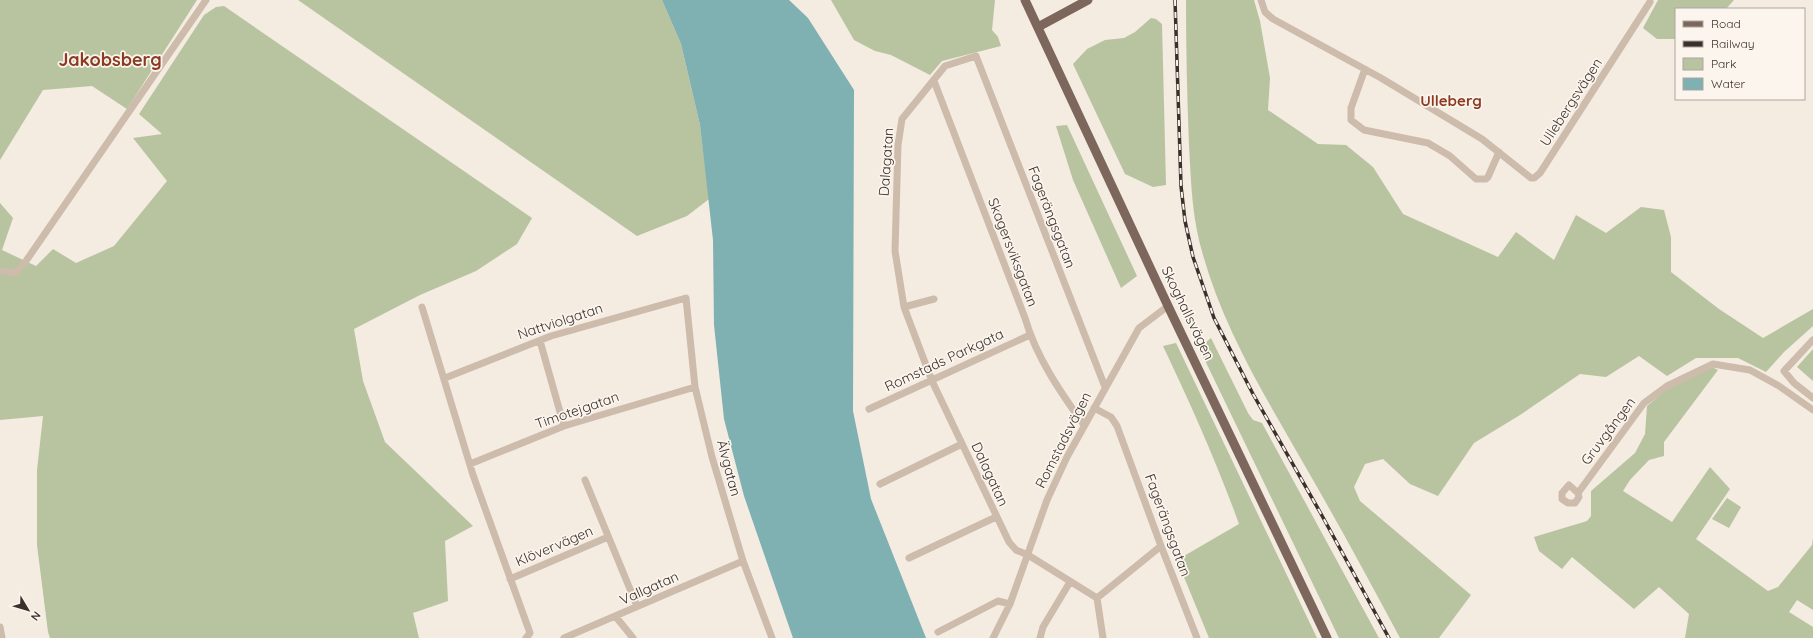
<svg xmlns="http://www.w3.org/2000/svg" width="1813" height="638" font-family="Quicksand,sans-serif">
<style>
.green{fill:#b8c4a0}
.water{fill:#7fb0b2}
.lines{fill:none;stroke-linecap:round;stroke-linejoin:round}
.minor{stroke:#cdbbac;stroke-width:7}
.major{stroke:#7d675c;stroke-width:9}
.rail-casing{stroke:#3b302b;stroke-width:3.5}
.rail{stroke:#fbf5ee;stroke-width:2;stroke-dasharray:6;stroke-linecap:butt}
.labels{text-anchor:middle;stroke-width:3.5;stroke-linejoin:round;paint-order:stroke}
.street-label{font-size:14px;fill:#3b302b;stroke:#fbf5ee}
.neighbourhood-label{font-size:15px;font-weight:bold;fill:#8c3b22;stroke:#fbf5ee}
.district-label{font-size:18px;font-weight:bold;fill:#8c3b22;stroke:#fbf5ee}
</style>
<rect width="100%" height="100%" fill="#f4ebe1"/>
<path class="green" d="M0 0H197L127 109 92 86 43 90 0 160Z
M298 0H662L681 44 700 125 709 199 687 216 637 236Z
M831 0H995L992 30 998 37 1001 46 942 61 930 75 891 55 875 51 854 40Z
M1186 0H1254L1260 21 1270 78 1268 110 1318 144 1346 145 1373 167 1403 214 1498 257 1516 232 1554 260 1576 215 1606 233 1641 207 1664 210 1671 237V272L1719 309 1763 338 1813 309V326L1784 352 1766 372 1738 358H1696L1667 376 1639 356 1606 377 1580 374 1520 415 1474 443 1438 496 1410 484 1383 459 1365 464 1354 487 1360 501 1471 595 1439 638H1400C1369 580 1338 523 1305 466 1266 398 1224 330 1203 255 1192 219 1191 182 1189 145 1187 97 1186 48 1186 0Z
M1658 0H1734L1726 9H1676V39H1657L1643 28Z
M224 6 532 218 517 244 476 271 420 295 354 329 363 381 385 442 473 526 445 541 448 601 413 613 419 638H50L48 632 37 545V470L43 416 0 420V203L13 218 2 250 36 266 53 249 76 263 114 246 167 181 133 138 162 134 139 114 204 15 216 7Z
M1151 18 1156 19 1162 24 1166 185 1153 187 1125 174 1073 64 1087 49 1105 40 1124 38 1135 32Z
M1067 125 1137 276 1121 288 1073 180 1056 126Z
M1211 338 1248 413 1253 420 1262 423 1379 638H1339L1199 348Z
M1176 343 1317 638H1209L1177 560 1239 524C1217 463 1191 405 1163 346Z
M1813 349V381L1797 367Z
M1712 367 1718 370 1664 442V456L1649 460 1630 480 1623 491 1672 522 1710 467 1730 489 1696 539 1768 591 1778 587 1812 545 1813 538V610L1797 600 1789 612 1813 627V638H1685L1689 614 1659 587 1634 609 1572 557 1562 569 1539 551 1534 537 1587 521 1591 516V491L1635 453 1645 434 1647 406 1666 390Z
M1727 498 1741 507 1729 528 1712 519Z"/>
<path class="water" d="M662 0H789L808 18 854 90 853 411 871 499 926 638H793L744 496 724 419 714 325 713 240 700 125 681 44Z"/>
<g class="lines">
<path class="minor" d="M1261 0 1265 12 1273 19 1381 78 1482 139 1531 178H1534L1540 173 1650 2
M1365 69 1351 108V120L1364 130 1428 143 1450 156 1476 179H1486L1488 177 1499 152
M934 81 1025 318C1036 357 1061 393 1084 425
M0 271 15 273 26 261 206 0
M422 307 473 475 530 633 526 638
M904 307 934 299
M1813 340 1784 371 1794 383 1813 398
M540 341 564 426
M445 378 551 336 686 298 695 387 712 457 743 561 772 638
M1105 387 976 56 945 66 902 119 898 145 895 251 904 307 932 381 1009 542 1016 550 1028 555 1097 598 1161 546
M1094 408 1111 417 1117 426 1161 546 1197 638
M869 409 1030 335
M470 464 564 426 695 387
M585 480 637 606
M880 484 962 444
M1578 493 1569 485 1562 493V499L1568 503H1575L1579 497 1578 493 1644 403 1667 386 1713 364 1750 370 1779 386 1813 410
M909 558 996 517
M510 579 608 537
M1097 598 1103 638
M616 617 633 638
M0 627 2 638
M938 632 998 601 1010 604
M564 638 743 561
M993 638 1010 604 1047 500 1067 457 1139 328 1168 306
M1040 638 1043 627 1070 582"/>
<path class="major" d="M1025 0 1168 306 1327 638
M1038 27 1088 0"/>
<defs>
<path id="rail" d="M1175 0 1181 186 1185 221 1193 257 1214 318 1253 394 1320 512 1389 638"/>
</defs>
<use href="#rail" class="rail-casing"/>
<use href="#rail" class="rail"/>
</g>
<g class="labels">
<g class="street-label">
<text transform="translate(1571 102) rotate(-57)" y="5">Ullebergsvägen</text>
<text transform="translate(886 162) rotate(-86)" y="5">Dalagatan</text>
<text transform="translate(1052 217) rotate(69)" y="5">Fagerängsgatan</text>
<text transform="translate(1013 252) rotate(69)" y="5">Skagersviksgatan</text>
<text transform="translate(1188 313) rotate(64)" y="5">Skoghallsvägen</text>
<text transform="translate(560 321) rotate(-18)" y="5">Nattviolgatan</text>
<text transform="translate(944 360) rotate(-25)" y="5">Romstads Parkgata</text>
<text transform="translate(577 410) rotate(-19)" y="5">Timotejgatan</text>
<text transform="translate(1608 431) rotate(-53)" y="5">Gruvgången</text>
<text transform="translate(1063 440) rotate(-63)" y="5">Romstadsvägen</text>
<text transform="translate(729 468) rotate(75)" y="5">Älvgatan</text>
<text transform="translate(990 474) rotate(65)" y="5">Dalagatan</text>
<text transform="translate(1168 525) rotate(70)" y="5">Fagerängsgatan</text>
<text transform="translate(554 546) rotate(-23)" y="5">Klövervägen</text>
<text transform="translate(649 588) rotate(-24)" y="5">Vallgatan</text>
</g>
<g class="neighbourhood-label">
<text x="1451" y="106">Ulleberg</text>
</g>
<g class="district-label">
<text x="110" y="66">Jakobsberg</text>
</g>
</g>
<rect x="1675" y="8" width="130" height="92" fill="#fbf5ee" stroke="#aea6a0"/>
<rect x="1683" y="21" width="20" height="6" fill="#7d675c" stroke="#aea6a0"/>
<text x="1711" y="28" font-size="12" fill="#3b302b">Road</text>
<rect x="1683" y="41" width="20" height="6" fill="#3b302b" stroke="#aea6a0"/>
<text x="1711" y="48" font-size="12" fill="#3b302b">Railway</text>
<rect x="1683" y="58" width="20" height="12" fill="#b8c4a0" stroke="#aea6a0"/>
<text x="1711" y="68" font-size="12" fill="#3b302b">Park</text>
<rect x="1683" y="78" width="20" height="12" fill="#7fb0b2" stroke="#aea6a0"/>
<text x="1711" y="88" font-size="12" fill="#3b302b">Water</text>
<g transform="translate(28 610) rotate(128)" stroke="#fbf5ee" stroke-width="3" paint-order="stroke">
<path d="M0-3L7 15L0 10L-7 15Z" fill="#3b302b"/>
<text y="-6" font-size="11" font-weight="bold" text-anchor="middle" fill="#3b302b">N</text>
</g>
</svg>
